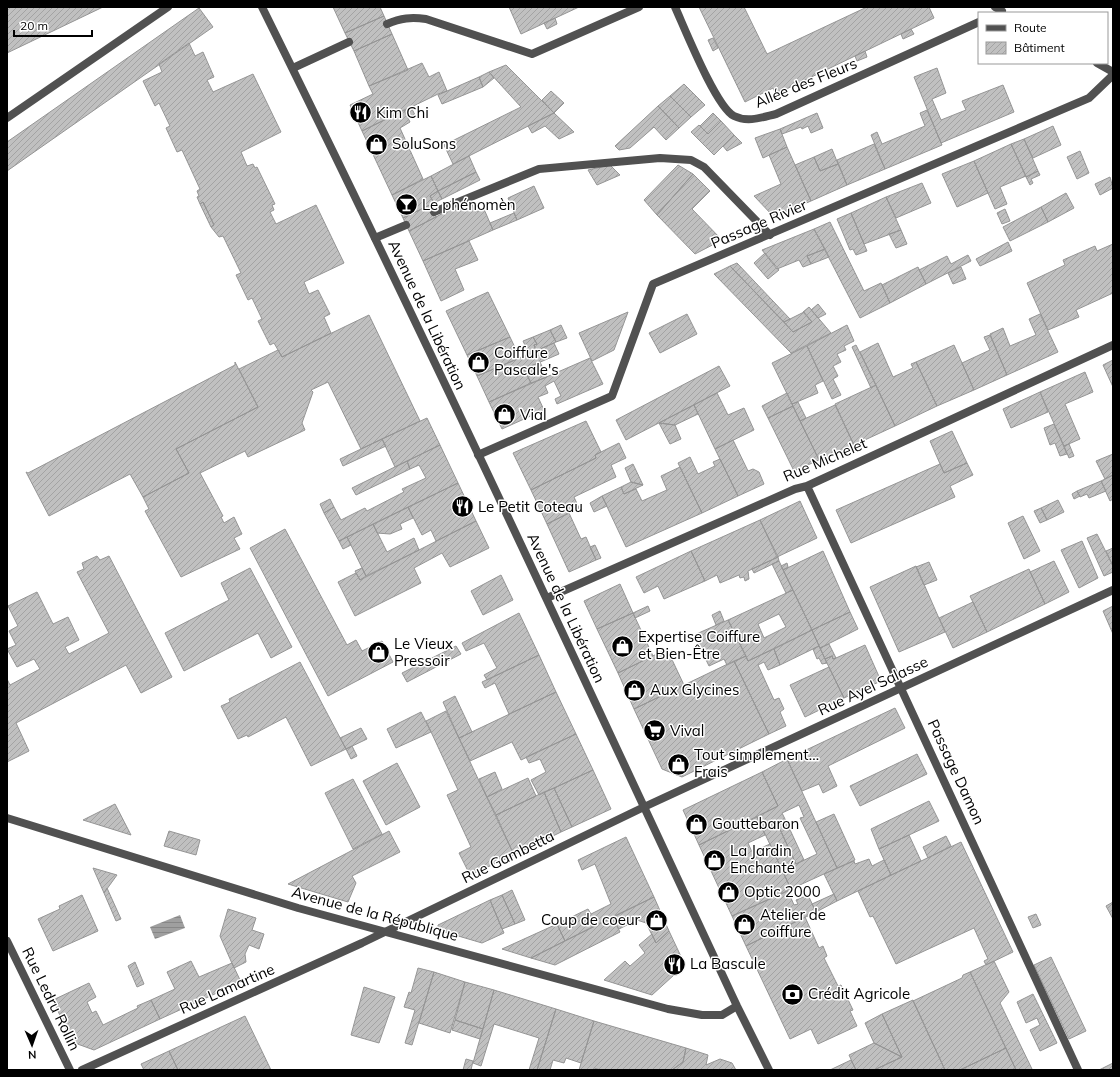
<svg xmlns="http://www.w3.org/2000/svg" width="1120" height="1077" font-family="Mulish,sans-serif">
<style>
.water{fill:url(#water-rules)}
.building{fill:url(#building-hatch);stroke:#959595;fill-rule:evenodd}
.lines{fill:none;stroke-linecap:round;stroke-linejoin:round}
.service{stroke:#515151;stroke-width:8}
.minor{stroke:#515151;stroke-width:8}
.tertiary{stroke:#515151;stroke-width:8}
.labels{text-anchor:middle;stroke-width:3;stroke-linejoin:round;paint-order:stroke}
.street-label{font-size:15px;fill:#000;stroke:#fff}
.poi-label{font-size:15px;fill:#000;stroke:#fff;text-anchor:start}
</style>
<defs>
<pattern id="water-rules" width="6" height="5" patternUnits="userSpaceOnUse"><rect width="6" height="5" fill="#9f9f9f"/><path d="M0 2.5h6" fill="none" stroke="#878787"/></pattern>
<pattern id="building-hatch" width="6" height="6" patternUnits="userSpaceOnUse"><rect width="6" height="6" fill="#c0c0c0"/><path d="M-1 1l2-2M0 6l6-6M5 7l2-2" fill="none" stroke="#a3a3a3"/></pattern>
</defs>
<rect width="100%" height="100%" fill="#fff"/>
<path class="water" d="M180 915 185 928 155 939 150 927Z"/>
<path class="building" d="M7 7H103L7 53Z
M333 7H380L384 16 345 33Z
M509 7H579L521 34Z
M699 7H744L767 54 867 7H929L934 18 776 94 773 88 745 102Z
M199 8 213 27 7 171V142Z
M384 16 392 34 354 51 345 33Z
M555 18 557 24 547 29 544 23Z
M911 29 914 34 903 39 901 34Z
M392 34 408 70 369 86 354 51Z
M713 38 718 48 713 51 708 40Z
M189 43 195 56 203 52 214 77 207 80 213 92 253 74 281 132 241 152 247 166 253 164 255 168 257 167 275 204 272 205 274 210 270 212 276 224 316 205 344 263 304 282 309 294 318 290 330 314 324 317 331 333 282 357 274 343 270 345 258 321 262 319 252 298 248 300 236 275 241 273 223 236 219 237 211 227 214 225 203 202 200 204 197 197 199 196 197 191 200 189 182 150 177 152 166 128 170 126 159 103 155 106 143 81 162 72 159 64Z
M865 51 867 57 857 61 855 56Z
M422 63 429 77 439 72 447 91 438 94 362 131 350 105 373 94 369 86Z
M506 65 554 113 453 164 444 145 521 107 489 72Z
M937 68 946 93 932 99 941 120 966 110 962 101 1003 85 1014 112 941 143 914 77Z
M489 72 494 78 483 87 479 77Z
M479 77 483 87 442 104 438 95Z
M810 78 812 83 802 88 799 83Z
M684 84 705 105 691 117 670 96Z
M551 91 564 103 554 113 542 100Z
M670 96 691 117 679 128 658 106Z
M658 106 679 128 666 140 654 127 630 148 619 150 615 146Z
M411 107 415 115 408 118 404 110Z
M404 110 410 122 400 128 423 179 392 195 362 131Z
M927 110 942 145 885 169 871 135 877 132 882 144 925 126 920 113Z
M554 113 574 132 559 139 545 126 532 133 528 126Z
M713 113 721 121 708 134 700 126Z
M817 113 823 128 811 133 808 126 802 129 801 127 782 134 780 129Z
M721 121 734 135 714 155 691 132 699 125 708 134Z
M1053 126 1061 145 1033 158 1024 139Z
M780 129 787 147 763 158 755 138Z
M734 135 742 143 727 151 723 146Z
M1024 139 1038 171 1026 177 1011 144Z
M874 144 885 169 847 185 837 160Z
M1011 144 1026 176 1000 187 1007 204 995 209 974 161Z
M787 147 811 201 774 217 754 196 781 184 769 155Z
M832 149 838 164 820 171 814 157Z
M1080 151 1089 173 1077 179 1067 157Z
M469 156 476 172 438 191 431 176Z
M814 157 820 171 838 164 847 185 811 201 795 165Z
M974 161 988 193 957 207 942 174Z
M610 165 620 175 597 185 588 170Z
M678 165 693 174 657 215 644 200Z
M1038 171 1040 175 1031 179 1033 183 1030 185 1026 177Z
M476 172 480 180 442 199 438 191Z
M693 174 710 191 692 209 722 240 695 254 657 215Z
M431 176 438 191 430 196 434 203 403 218 392 195Z
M1110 177 1113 188 1100 195 1095 184Z
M922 183 931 203 896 218 886 197Z
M534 186 544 208 517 220 508 198Z
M438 191 442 199 434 203 430 196Z
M1066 193 1074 208 1048 222 1041 207Z
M886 197 901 230 864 244 851 213Z
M470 199 475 212 484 209 493 230 423 261 409 231Z
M203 202 214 225 211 227 200 204Z
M430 205 436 217 409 231 403 218Z
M1041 207 1048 222 1010 241 1003 227Z
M1005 209 1010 221 1002 224 997 213Z
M514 213 517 220 493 230 490 223Z
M851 213 867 251 856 255 853 249 850 250 837 219Z
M830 222 864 291 881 283 890 303 860 318 814 229Z
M814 229 825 249 807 256 811 264 803 267 799 260 777 269 762 250Z
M901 230 907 244 896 248 889 234Z
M469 241 478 260 455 269 464 290 441 301 423 261Z
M1008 242 1012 251 980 266 976 259Z
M1113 244V293L1076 310 1079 317 1048 330 1027 283 1065 265 1063 260 1095 246 1097 251Z
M825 249 829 257 811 264 807 256Z
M765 253 779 270 768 279 754 263Z
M968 255 971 261 926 284 919 270 947 256 951 264Z
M737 263 790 319 784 322 730 266Z
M730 266 793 332 812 322 803 312 809 307 831 333 791 353 714 274Z
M918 267 926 284 890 303 882 285Z
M961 267 966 279 953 284 948 273Z
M488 292 510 337 467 355 446 311Z
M818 304 826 314 818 318 811 310Z
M628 312 614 350 592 361 579 333Z
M804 312 812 322 793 332 784 322Z
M687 314 697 334 660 353 649 333Z
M1040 314 1058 352 1007 375 990 334 1003 328 1010 346 1036 335 1029 319Z
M369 315 420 421 361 449 328 382 311 390 313 392 302 423 305 430 248 457 245 451 200 473 223 516 221 517 224 523 234 517 242 534 234 538 240 549 181 577 145 511 149 509 143 497 189 473 176 449 258 407 239 369 278 350 282 357Z
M561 325 567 338 556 342 550 330Z
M847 325 854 341 844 346 846 350 837 354 841 362 833 366 838 376 833 379 841 395 832 399 807 346Z
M550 330 556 342 536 351 534 345 537 344 533 337Z
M990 335 1007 375 974 390 962 363 990 350 984 337Z
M510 337 520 358 477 376 467 355Z
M533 337 537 344 534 345 536 351 529 354 523 341Z
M554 343 559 354 524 369 531 383 489 402 477 376Z
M878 343 893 377 913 368 911 364 916 362 937 406 895 426 860 352Z
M856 345 876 385 871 388 852 347Z
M954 345 974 390 937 406 916 362Z
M807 346 823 381 815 385 818 393 792 404 772 363Z
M590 358 603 384 557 404 555 399 561 396 554 381 545 386 548 393 538 397 544 410 502 429 489 402Z
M1113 360V387L1103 365Z
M235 362 258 407 176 449 189 473 143 497 130 474 49 516 26 472 28 473 235 365Z
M540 362 547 377 531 383 524 369Z
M719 366 730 386 626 440 616 420Z
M1085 372 1093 392 1065 404 1080 439 1064 446 1040 392Z
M876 385 895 426 854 445 835 404Z
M1040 392 1048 412 1011 428 1003 409Z
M717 393 728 415 744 408 754 430 715 449 694 405Z
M787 393 793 406 768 418 762 406Z
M798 402 806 418 800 421 792 404Z
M694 405 698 414 675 425 659 423Z
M835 405 854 445 819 460 800 421Z
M793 406 819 460 794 471 768 418Z
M427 418 440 445 395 467 382 439Z
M586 421 601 452 595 455 596 458 531 490 513 453Z
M659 423 675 425 681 439 670 444Z
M1054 424 1067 454 1060 456 1055 443 1050 445 1044 428Z
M952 431 967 463 944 473 930 441Z
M382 439 386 446 343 466 340 459Z
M733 440 748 471 753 469 759 472 764 484 738 496 715 449Z
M619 443 626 458 611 465 616 477 574 497 579 508 547 524 531 490 596 458 595 455Z
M1069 444 1074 456 1069 458 1064 446Z
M440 445 458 483 339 541 324 513 334 507 341 520 365 508 367 511 404 492 402 489 426 478 419 465 410 469 407 461Z
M1113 454V475L1105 479 1096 461Z
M690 457 698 474 715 466 713 462 720 459 738 496 702 513 678 463Z
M407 461 410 469 356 495 352 488Z
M967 463 973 475 950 486 955 497 851 543 836 510 940 464 944 473Z
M633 464 643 485 631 482 625 468Z
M680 467 702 513 626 547 602 496 621 487 624 494 636 489 642 501 667 490 661 476Z
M1113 475V499L1110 501 1101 481Z
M1101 481 1106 491 1089 498 1087 494 1080 497 1077 491Z
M631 482 643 485 624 494 621 487Z
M458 483 476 521 436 541 431 530 422 535 408 507Z
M1077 491 1080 496 1074 499 1072 494Z
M602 496 607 506 594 512 590 503Z
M330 499 334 507 324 513 320 504Z
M1058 500 1064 512 1047 520 1041 508Z
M800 501 817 538 777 557 760 520Z
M408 507 413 518 400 524 402 529 390 534 377 533 373 524Z
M1041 508 1047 520 1040 523 1034 511Z
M569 513 581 539 586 537 596 560 569 572 547 524Z
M1023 516 1040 551 1024 559 1008 523Z
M760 520 778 557 748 571 749 579 745 581 744 577 740 578 739 575 720 583 717 575 705 581 691 551Z
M476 521 489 548 450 567 442 553 414 568 421 583 355 616 338 582 356 573 360 580Z
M373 524 387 552 414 538 419 550 366 576 347 537Z
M285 529 347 645 356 640 362 651 382 641 393 662 328 696 250 548Z
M1097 534 1113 566V572L1104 576 1087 538Z
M347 537 351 545 343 549 339 541Z
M1082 541 1098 578 1079 588 1061 550Z
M595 545 601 558 596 560 590 547Z
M1113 548V566L1106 551Z
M691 551 705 581 664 599 658 586 644 593 636 577Z
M823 551 850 612 812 630 783 570Z
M97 556 100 560 109 556 172 677 141 693 126 665 16 723 29 751 7 762V679L10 685 40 669 34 659 17 667 7 649 16 645 9 631 18 626 8 606 37 592 53 624 68 617 79 640 65 647 69 654 109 633 77 572 84 569 82 563Z
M778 557 779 561 754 573 752 569Z
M779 561 793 590 786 593 772 564Z
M1054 561 1069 592 1045 604 1030 572Z
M929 562 937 580 924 585 916 567Z
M787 563 788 567 783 570 781 566Z
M916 566 945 632 899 652 870 587Z
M250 568 292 647 271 658 258 633 184 671 165 633 229 600 221 583Z
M362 568 366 576 360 580 355 571Z
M1029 569 1045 604 987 632 970 596Z
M501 575 513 600 483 615 471 591Z
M620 584 633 613 597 629 584 601Z
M793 590 812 630 748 661 728 620ZM779 614 786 627 764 638 758 624Z
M973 602 987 632 953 648 939 618Z
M648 606 650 611 635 618 633 613Z
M1113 606V634L1103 611Z
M720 611 724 621 716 625 712 615Z
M850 612 858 629 820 648 812 630Z
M519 613 539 655 487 680 484 675 497 668 484 643 466 651 462 643Z
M633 613 653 656 618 673 597 629Z
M728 620 746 656 727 665 724 659 709 666 694 635Z
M812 630 819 646 780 665 774 649Z
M829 644 836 658 833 659 832 656 825 659 820 648Z
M865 645 881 681 844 698 825 659 832 656 833 659 836 658Z
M456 646 461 654 407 682 402 673Z
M819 646 827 663 822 664 819 658 817 659 813 649Z
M667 649 684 685 634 709 618 673Z
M774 649 780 665 768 670 764 662 758 665 774 700 779 698 784 709 780 712 786 726 769 734 734 661 746 656 748 661Z
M539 655 556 692 509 714 495 683 485 688 482 682Z
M734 661 769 734 682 777 662 769 634 709Z
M300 662 346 749 311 766 286 717 248 737 247 735 238 739 221 706 230 702 229 699Z
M829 667 844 698 805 717 790 685Z
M556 692 576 734 521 760 512 742 470 761 459 738Z
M455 696 472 732 459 738 443 702Z
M895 708 905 728 828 766 837 786 823 793 819 784 802 791 787 759Z
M446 711 514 855 470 875 459 853 471 847 447 795 458 790 426 721Z
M421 712 431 732 396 748 387 729Z
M361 728 367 739 346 749 340 738Z
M576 734 593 770 539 795 531 780 546 772 540 759 529 763 526 757Z
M352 746 357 756 351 759 346 749Z
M917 754 927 774 860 806 850 786Z
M787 759 837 868 791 889 757 817 778 806 762 772ZM799 805 804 817 800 818 817 854 796 864 778 825 786 821 782 813Z
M397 763 420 807 386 825 363 781Z
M593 770 611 809 572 827 554 788Z
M495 772 502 789 487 797 479 779Z
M762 772 778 806 699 845 683 810Z
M528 778 536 796 496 815 487 797Z
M353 779 382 834 353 849 325 793Z
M554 788 572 827 561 832 544 792Z
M544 792 561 832 514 855 496 815Z
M929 801 939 821 879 849 871 829Z
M115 804 131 835 83 820Z
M834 814 855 860 837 868 816 822Z
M757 817 765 835 748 843 752 852 770 844 791 889 732 916 699 845Z
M786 821 804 860 796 864 778 825Z
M169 831 200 840 196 855 164 846Z
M389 831 400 852 352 876 356 883 348 902 288 884Z
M909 835 921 861 891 875 879 849Z
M946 836 951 846 928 858 923 847Z
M626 837 654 897 565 941 557 924 588 909 591 914 611 904 595 864 582 870 578 860Z
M961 842 1013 952 986 965 984 961 988 959 974 928 896 964 873 916 870 917 858 891Z
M869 859 872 866 884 860 891 875 837 901 824 874 854 861 855 864Z
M93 868 117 875 104 893Z
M107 888 121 919 116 921 104 893Z
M512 890 525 920 515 924 502 895Z
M788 891 794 905 798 904 796 900 808 895 816 912 746 946 732 916Z
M834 894 837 901 816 912 812 904Z
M82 895 98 931 53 951 38 919 60 909 59 906Z
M502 895 515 924 502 929 490 900Z
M654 897 669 931 656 943 646 923 637 920 619 929 612 917Z
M490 900 504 933 482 943 438 930V925Z
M1113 902V919L1106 906Z
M228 909 256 918 252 930 264 934 259 949 249 945 245 954 246 962 234 968 220 936Z
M1036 914 1041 925 1033 928 1028 917Z
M612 917 620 932 555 965 531 958Z
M805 917 819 948 823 946 827 956 824 958 838 986 841 985 853 1010 850 1011 857 1026 818 1044 811 1029 790 1039 746 946Z
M557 924 565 941 531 958 502 949Z
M669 931 685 965 652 995 604 980 625 961 630 966 645 953 639 945 652 934 656 943Z
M1051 957 1086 1031 1069 1039 1034 965Z
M191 961 199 977 232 963 241 982 160 1019 151 1000 175 989 167 972Z
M994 961 1009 992 1000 1003 1032 1069 1031 1070H1016L970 972Z
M135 962 144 984 137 987 128 966Z
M418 968 434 972 412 1045 405 1043 415 1010 404 1007 409 992 411 993Z
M434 972 465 982 450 1033 419 1023Z
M970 972 1006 1048 960 1070H945L913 1001 962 978 963 975Z
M465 982 494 990 483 1029 455 1020Z
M89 983 96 997 87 1002 92 1013 96 1011 103 1025 138 1008 137 1006 151 1000 160 1019 94 1050 72 1042 53 1000Z
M364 987 395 997 379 1043 351 1035Z
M494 990 556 1009 537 1070H529L539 1038 494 1024 481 1066 473 1063Z
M1033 994 1057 1043 1040 1051 1030 1030 1040 1025 1037 1018 1026 1023 1017 1002Z
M913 1000 945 1070H874L902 1057 882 1014Z
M556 1009 594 1021 581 1063 566 1058 564 1063 553 1060 550 1070H537Z
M882 1014 902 1057 874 1043 865 1023Z
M245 1016 271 1070H178L169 1051Z
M455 1020 483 1029 480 1039 452 1030Z
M594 1021 686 1048 683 1062 672 1070H601L594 1068 593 1070H579Z
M874 1043 902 1057 874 1070H856L849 1055Z
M686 1048 708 1055 706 1065 720 1059 732 1063 736 1070H672L683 1062Z
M1006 1048 1016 1070H960Z
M169 1051 178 1070H144L141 1064Z
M466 1059 473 1061 471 1070H463Z
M851 1060 856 1070H830Z
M1113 1063V1070H1099Z"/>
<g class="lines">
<path class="service" d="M675 7C685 29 716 107 734 116 748 123 763 117 776 114L979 22
M995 7 1002 11
M387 24C401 18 411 17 426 19L532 54 639 7
M1097 63 1113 72
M293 68 349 42
M434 212 539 169 660 158 691 160 704 167 770 235
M375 238 406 225"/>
<path class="minor" d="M7 118 168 7
M478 455 612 396 653 284 1089 98 1113 75
M807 486 1078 1070
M547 598 795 489 807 486 1113 345
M7 941 70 1070
M82 1070 362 943 644 807 1113 590"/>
<path class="tertiary" d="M262 7C426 338 581 672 737 1006L769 1070
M7 818 298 908 668 1009 702 1015H722L737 1006"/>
</g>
<defs>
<symbol id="restaurant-disc" viewBox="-11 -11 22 22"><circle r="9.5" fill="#000" stroke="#fff"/><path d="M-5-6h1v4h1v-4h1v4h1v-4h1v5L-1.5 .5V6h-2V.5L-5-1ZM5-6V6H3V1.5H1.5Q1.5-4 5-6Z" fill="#fff"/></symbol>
<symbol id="shop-disc" viewBox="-11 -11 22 22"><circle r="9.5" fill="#000" stroke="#fff"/><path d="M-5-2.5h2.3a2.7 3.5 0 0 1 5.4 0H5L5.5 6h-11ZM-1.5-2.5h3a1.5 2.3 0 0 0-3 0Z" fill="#fff"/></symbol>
<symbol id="bar-disc" viewBox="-11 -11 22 22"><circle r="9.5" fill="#000" stroke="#fff"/><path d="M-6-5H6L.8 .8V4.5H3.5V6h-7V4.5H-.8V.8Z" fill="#fff"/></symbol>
<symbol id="supermarket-disc" viewBox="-11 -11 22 22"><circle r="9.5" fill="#000" stroke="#fff"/><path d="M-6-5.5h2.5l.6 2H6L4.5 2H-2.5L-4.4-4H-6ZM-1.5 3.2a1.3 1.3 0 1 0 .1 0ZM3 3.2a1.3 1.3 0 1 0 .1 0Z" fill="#fff"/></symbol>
<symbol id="bank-disc" viewBox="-11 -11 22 22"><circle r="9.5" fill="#000" stroke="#fff"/><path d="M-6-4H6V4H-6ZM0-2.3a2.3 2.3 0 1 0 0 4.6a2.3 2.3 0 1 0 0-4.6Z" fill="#fff"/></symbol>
</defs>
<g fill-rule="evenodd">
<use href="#restaurant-disc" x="348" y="100" width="25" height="25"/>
<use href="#shop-disc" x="364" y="132" width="25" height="25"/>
<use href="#bar-disc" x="394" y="192" width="25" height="25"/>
<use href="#shop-disc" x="466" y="350" width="25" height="25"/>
<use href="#shop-disc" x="492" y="402" width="25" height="25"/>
<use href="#restaurant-disc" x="450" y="494" width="25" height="25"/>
<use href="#shop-disc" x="610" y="634" width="25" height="25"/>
<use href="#shop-disc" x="366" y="640" width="25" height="25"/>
<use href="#shop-disc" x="622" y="678" width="25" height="25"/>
<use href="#supermarket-disc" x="642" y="718" width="25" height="25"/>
<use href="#shop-disc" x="666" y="752" width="25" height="25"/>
<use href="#shop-disc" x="684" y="812" width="25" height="25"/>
<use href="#shop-disc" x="702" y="848" width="25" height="25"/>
<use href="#shop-disc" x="716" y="880" width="25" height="25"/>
<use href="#shop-disc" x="644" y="908" width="25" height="25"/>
<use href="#shop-disc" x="732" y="912" width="25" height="25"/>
<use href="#restaurant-disc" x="662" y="952" width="25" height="25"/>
<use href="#bank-disc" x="780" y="982" width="25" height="25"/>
</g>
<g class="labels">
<g class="street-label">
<text transform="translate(806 83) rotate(-22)" y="5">Allée des Fleurs</text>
<text transform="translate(759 224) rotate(-23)" y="5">Passage Rivier</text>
<text transform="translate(427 315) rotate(65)" y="5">Avenue de la Libération</text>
<text transform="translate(825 460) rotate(-23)" y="5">Rue Michelet</text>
<text transform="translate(566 608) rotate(65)" y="5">Avenue de la Libération</text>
<text transform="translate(873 686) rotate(-25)" y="5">Rue Ayel Salasse</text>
<text transform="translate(956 772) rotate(65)" y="5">Passage Damon</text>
<text transform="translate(508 857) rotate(-26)" y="5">Rue Gambetta</text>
<text transform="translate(375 914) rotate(15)" y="5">Avenue de la République</text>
<text transform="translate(227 989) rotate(-24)" y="5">Rue Lamartine</text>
<text transform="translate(51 999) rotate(64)" y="5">Rue Ledru Rollin</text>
</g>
<g class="poi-label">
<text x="376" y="118">Kim Chi</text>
<text x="392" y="149">SoluSons</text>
<text x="422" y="210">Le phénomèn</text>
<text x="494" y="358">Coiffure<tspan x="494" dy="17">Pascale's</tspan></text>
<text x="520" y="420">Vial</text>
<text x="478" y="512">Le Petit Coteau</text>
<text x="638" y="642">Expertise Coiffure<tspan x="638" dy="17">et Bien-Être</tspan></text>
<text x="394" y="649">Le Vieux<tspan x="394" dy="17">Pressoir</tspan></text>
<text x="650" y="695">Aux Glycines</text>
<text x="670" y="736">Vival</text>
<text x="694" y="760">Tout simplement...<tspan x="694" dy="17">Frais</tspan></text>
<text x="712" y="829">Gouttebaron</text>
<text x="730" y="856">La Jardin<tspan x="730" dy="17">Enchanté</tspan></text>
<text x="744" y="897">Optic 2000</text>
<text x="760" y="920">Atelier de<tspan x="760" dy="17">coiffure</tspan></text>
<text x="640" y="925" text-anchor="end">Coup de coeur</text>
<text x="690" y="969">La Bascule</text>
<text x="808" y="999">Crédit Agricole</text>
</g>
</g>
<rect width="1120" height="1077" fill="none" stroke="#000000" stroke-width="16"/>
<rect x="978" y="12" width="130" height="52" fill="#ffffff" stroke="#999999"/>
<rect x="986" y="25" width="20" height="6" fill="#515151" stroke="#999999"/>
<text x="1014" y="32" font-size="12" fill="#000000">Route</text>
<rect x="986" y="42" width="20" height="12" fill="url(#building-hatch)" stroke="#999999"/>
<text x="1014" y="52" font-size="12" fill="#000000">Bâtiment</text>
<g transform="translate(32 1045) rotate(178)" stroke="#ffffff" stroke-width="3" paint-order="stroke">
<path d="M0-3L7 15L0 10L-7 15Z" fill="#000000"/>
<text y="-6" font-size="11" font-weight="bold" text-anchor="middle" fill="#000000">N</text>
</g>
<path d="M14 30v6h78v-6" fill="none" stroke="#000000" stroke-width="2"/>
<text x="20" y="30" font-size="12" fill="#000000" stroke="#ffffff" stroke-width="3" paint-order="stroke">20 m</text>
</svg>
